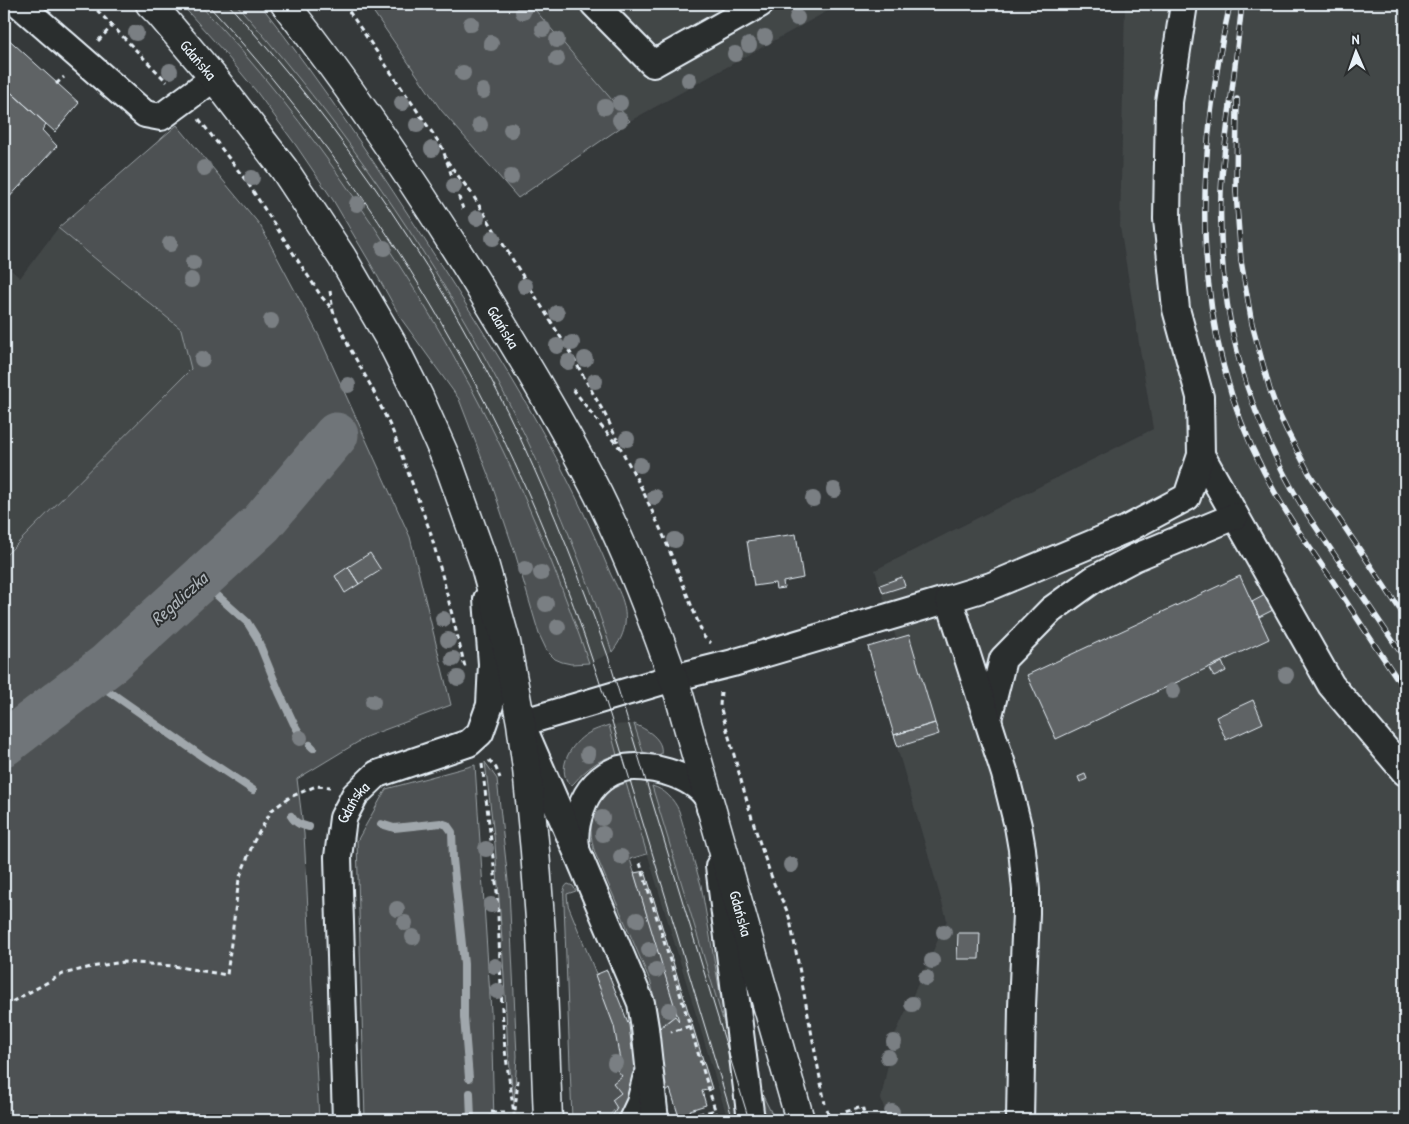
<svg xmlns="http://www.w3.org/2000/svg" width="1409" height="1124" font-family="'Patrick Hand',sans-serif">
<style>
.built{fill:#424647}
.green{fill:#4d5152;stroke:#9aa1a5}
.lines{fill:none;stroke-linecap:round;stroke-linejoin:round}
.stream{stroke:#a0a7ac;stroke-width:8}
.river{stroke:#707579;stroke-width:45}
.building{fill:#5f6365;stroke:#e8f1f8}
.minor-casing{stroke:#e8f1f8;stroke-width:30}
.major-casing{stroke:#e8f1f8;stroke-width:31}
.path{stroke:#e8f1f8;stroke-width:3;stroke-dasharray:5 4;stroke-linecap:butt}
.minor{stroke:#2a2d2e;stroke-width:26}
.major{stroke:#2a2d2e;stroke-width:28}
.tram{stroke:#e8f1f8;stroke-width:1}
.rail-casing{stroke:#e8f1f8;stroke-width:5.5}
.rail{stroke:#2a2d2e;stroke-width:4;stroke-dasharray:11;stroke-linecap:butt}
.tree{fill:#7a7f83}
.labels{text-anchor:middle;stroke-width:4;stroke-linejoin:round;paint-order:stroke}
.street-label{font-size:16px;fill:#e8f1f8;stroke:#2a2d2e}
.water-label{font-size:18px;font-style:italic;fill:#acb3b8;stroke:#2a2d2e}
</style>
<rect width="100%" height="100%" fill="#35393a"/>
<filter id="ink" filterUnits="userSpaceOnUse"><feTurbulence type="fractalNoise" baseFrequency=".02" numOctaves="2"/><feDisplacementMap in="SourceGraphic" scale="10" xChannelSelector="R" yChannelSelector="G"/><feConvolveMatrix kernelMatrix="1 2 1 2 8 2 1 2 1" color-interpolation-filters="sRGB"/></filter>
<g filter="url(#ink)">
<path class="built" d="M199 4H236L265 37 336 124 402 218 427 256 481 349 505 396 543 474 575 551 587 582 612 652 609 654 589 663 534 519 502 450 456 360 403 271 371 222 312 137 277 93Z
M530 4H840L630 121Z
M1125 4H1405V1120H888L881 1099 893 1039 947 920 868 647 896 638 875 570 1153 429 1120 227Z
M58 228 181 329 191 369 4 557V264L20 278Z
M629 724H634L643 752 627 753 617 755 609 725Z
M626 783H641L652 786 753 1120H728Z"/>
<path class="green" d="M181 4H199C256 64 307 129 354 197 410 278 461 363 503 451 536 520 564 591 589 663L571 664 562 662 555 659 547 651 539 634 515 553 492 485 459 399 402 320 369 261 333 200 295 144 256 91 223 51Z
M236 4H260C323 85 380 170 435 256 485 334 535 412 575 495 588 522 600 548 611 575 616 585 622 596 624 606 628 624 623 638 612 652 534 412 403 192 236 4Z
M368 4H530L630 121 518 198 441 110Z
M177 125 260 225 319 336 410 537 451 705 368 736 297 779 304 834 319 1120H4V557L191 369 181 329 58 228Z
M634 724C646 729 664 739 661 754L658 755 643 752Z
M609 725 617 755C600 758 586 769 574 783L572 785 569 784C556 767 572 743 587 734 593 730 601 728 609 725Z
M485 762 497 779 509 890 517 1056 514 1104 508 1050 502 941 495 844Z
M475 765 491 1012 494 1120H365L357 841 386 789Z
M626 783 647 854 630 859 677 1014 660 1027 651 983 595 853C585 823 593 793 626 783Z
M652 786C664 789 674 799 679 811L701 885 727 1033Z
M568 884 573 886 576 891 567 894 568 905 615 1020 624 1079 621 1098 615 1109 606 1120H572L564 903C564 897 562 887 568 884Z
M755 1080 775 1120H759Z"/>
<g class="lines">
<path class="stream" d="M200 580 247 622 257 638 279 692 294 724 300 734
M90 678 203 757 253 790
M310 745 313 748
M291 816C296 824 301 825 309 827
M381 824 394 828 441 823 447 825 452 832 453 859 464 964V1017L469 1078
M470 1093 471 1120"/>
<path class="river" d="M4 744 107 665 261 524 336 435"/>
</g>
<path class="building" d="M4 35 79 103 55 132 4 86Z
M4 86 46 124 42 130 57 146 4 203Z
M796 534 803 578 783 582 784 588 776 589 775 583 754 586 747 541Z
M370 553 381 570 359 584 348 567Z
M348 567 359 584 345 593 335 576Z
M1240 576 1269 639 1056 739 1027 675Z
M902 577 905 586 883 593 880 585Z
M1265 595 1273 610 1259 617 1252 602Z
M909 635 935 723 894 735 868 647Z
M1222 662 1226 671 1214 677 1209 669Z
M1253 700 1263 723 1226 740 1216 717Z
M935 723 939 734 898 747 894 735Z
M1085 774 1087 779 1080 782 1078 777Z
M645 871 712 1089 702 1091 706 1105 690 1110 693 1120H680L670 1089 635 1116 639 1120H610L617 1108 612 1100 621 1093 613 1083 622 1076 613 1065 620 1060 614 1026 595 975 607 970 629 1025 632 1050 675 1016 679 1021 634 873Z
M958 933H980L979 959H957Z"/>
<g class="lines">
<defs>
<g id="minor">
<path d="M19 4 145 114 161 117 214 78"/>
<path d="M594 4 653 64 760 4"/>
<path d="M1201 455 1331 685 1405 772"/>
<path d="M988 719 1003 659 1051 610 1094 579 1134 558 1235 516"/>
<path d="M576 846C574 834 577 820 581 809 587 790 601 775 620 769 644 762 694 775 707 797 709 800 710 804 710 808"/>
<path d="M719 866 751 1120"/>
<path id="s1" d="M346 1120 338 857 343 818 355 795 377 774 469 743 480 733 490 705 492 664 487 599"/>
<path d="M632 1120 640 1103 646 1079"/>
<path d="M655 1120 645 1028 641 1003 580 859 521 723 673 678 733 663 949 599"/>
<path d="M1020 1120 1022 1007 1026 913V890L1022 849 1018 826 1005 774 949 599 991 586 1127 529 1187 497 1201 455 1200 397 1176 309 1167 219 1169 102 1184 4"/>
</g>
<g id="major">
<path id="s2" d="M150 4 159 13 214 78 284 169 342 257 393 345 419 397 449 465 484 563 506 642 521 723 527 769 535 851 541 933 548 1120"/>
<path id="s3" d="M285 4C353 90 414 182 472 275 516 347 560 419 598 494 630 559 656 627 679 695L800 1120"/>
</g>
</defs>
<use href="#minor" class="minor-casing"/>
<use href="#major" class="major-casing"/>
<path class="path" d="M91 4 167 82
M344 4 442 147 463 209
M98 41 113 25
M56 84 64 77
M199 119 247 182 321 296 333 310
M447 161 472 194 571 354 608 420 621 449 642 489 664 537 704 637 711 643
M330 291 333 311 348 345 372 388 393 432 430 531 444 582 465 667
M573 389 601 426 619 447
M721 692 720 706C737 763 751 822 772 878 777 893 786 905 790 920L825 1104
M489 760 496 768 500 778
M482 764 497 892 502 1009 505 1050 514 1114
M640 863 690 1026 671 1032
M4 1006 63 974 91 967 124 962 173 966 227 975 239 879 254 841 272 810 290 797 316 786 330 787
M690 1026 718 1120
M827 1110 830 1120
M856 1119V1120
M490 1120V1112H506V1120
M514 1120 518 1080
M697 1120 695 1115 712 1111 714 1120
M847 1120 845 1112 862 1107 866 1120"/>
<use href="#minor" class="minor"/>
<use href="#major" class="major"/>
<path class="tram" d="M207 4C350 159 466 340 546 535 585 628 613 724 642 820 673 920 703 1020 733 1120
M228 4C346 133 447 282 521 440 554 511 582 583 608 656L749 1120"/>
<defs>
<path id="rail" d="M1230 4C1195 160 1188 326 1264 472 1282 508 1305 541 1328 574 1354 613 1379 652 1405 690
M1242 4C1238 40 1234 77 1229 113 1226 140 1222 166 1221 193 1217 311 1244 410 1305 511L1405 659
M1237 99 1236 192 1241 261 1252 324 1270 390 1278 412 1287 431 1309 473 1323 495 1405 617"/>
</defs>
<use href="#rail" class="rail-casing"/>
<use href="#rail" class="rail"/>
</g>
<g class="tree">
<circle cx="523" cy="12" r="8"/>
<circle cx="797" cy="18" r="8"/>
<circle cx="471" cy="24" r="8"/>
<circle cx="543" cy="29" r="8"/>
<circle cx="136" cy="33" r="8"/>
<circle cx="765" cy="37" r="8"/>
<circle cx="557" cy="40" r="8"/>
<circle cx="491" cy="43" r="8"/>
<circle cx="749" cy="45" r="8"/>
<circle cx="735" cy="54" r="8"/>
<circle cx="557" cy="59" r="8"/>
<circle cx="170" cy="71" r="8"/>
<circle cx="463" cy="73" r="8"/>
<circle cx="689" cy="80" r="8"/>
<circle cx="483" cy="91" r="8"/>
<circle cx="402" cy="103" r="8"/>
<circle cx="620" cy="103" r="8"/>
<circle cx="605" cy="107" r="8"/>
<circle cx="620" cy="120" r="8"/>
<circle cx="417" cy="125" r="8"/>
<circle cx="480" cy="125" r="8"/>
<circle cx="511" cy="130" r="8"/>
<circle cx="432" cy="149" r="8"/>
<circle cx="204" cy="168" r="8"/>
<circle cx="511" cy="177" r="8"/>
<circle cx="252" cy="178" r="8"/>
<circle cx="454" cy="186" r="8"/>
<circle cx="357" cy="204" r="8"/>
<circle cx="477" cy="218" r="8"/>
<circle cx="493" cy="238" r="8"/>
<circle cx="170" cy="244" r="8"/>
<circle cx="384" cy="248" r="8"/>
<circle cx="193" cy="263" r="8"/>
<circle cx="191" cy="280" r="8"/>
<circle cx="525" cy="286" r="8"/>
<circle cx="557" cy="313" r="8"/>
<circle cx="271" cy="321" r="8"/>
<circle cx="572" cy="343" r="8"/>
<circle cx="557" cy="346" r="8"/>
<circle cx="202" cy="359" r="8"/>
<circle cx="585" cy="359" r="8"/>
<circle cx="568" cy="362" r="8"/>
<circle cx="595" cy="381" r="8"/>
<circle cx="348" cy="385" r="8"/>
<circle cx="627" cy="439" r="8"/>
<circle cx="640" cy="465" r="8"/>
<circle cx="834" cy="490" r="8"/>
<circle cx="655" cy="497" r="8"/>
<circle cx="813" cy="499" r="8"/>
<circle cx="675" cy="540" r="8"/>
<circle cx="525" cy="569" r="8"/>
<circle cx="541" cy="573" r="8"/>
<circle cx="546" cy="604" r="8"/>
<circle cx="443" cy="619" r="8"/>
<circle cx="558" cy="627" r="8"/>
<circle cx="448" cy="640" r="8"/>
<circle cx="453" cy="659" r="8"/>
<circle cx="1286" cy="675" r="8"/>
<circle cx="458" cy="678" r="8"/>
<circle cx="1173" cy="691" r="8"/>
<circle cx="373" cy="702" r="8"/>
<circle cx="300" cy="738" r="8"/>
<circle cx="588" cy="754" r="8"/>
<circle cx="602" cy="818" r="8"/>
<circle cx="603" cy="834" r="8"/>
<circle cx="486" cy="849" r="8"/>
<circle cx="621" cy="857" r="8"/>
<circle cx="791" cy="865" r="8"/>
<circle cx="491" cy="905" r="8"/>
<circle cx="397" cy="909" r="8"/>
<circle cx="637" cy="920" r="8"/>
<circle cx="405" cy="923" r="8"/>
<circle cx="944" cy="932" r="8"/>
<circle cx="413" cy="937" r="8"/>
<circle cx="649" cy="950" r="8"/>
<circle cx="932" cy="961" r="8"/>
<circle cx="495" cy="966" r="8"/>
<circle cx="656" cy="970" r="8"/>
<circle cx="926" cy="978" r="8"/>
<circle cx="497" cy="991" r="8"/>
<circle cx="912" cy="1004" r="8"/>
<circle cx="669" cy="1010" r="8"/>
<circle cx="894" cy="1042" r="8"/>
<circle cx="888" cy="1057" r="8"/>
<circle cx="615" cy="1063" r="8"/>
<circle cx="892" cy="1112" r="8"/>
</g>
</g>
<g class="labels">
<g class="street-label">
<text dy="6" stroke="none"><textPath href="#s2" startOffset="74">Gdańska</textPath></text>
<text dy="6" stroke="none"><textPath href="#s3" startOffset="390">Gdańska</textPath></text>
<text dy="6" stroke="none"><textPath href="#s1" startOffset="321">Gdańska</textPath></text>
<text dy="6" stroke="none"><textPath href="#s3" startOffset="1026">Gdańska</textPath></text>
</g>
<g class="water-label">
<text transform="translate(179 599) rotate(-42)" y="6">Regaliczka</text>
</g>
</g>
<rect width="1409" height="1124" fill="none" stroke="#2a2d2e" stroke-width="20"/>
<rect x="10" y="10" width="1389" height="1104" fill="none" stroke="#e8f1f8" stroke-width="2" filter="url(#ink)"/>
<g transform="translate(1356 52) rotate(358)" stroke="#2a2d2e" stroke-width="4" paint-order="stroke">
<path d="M0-4L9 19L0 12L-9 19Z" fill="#e8f1f8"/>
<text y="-8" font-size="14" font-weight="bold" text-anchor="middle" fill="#e8f1f8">N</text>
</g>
</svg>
